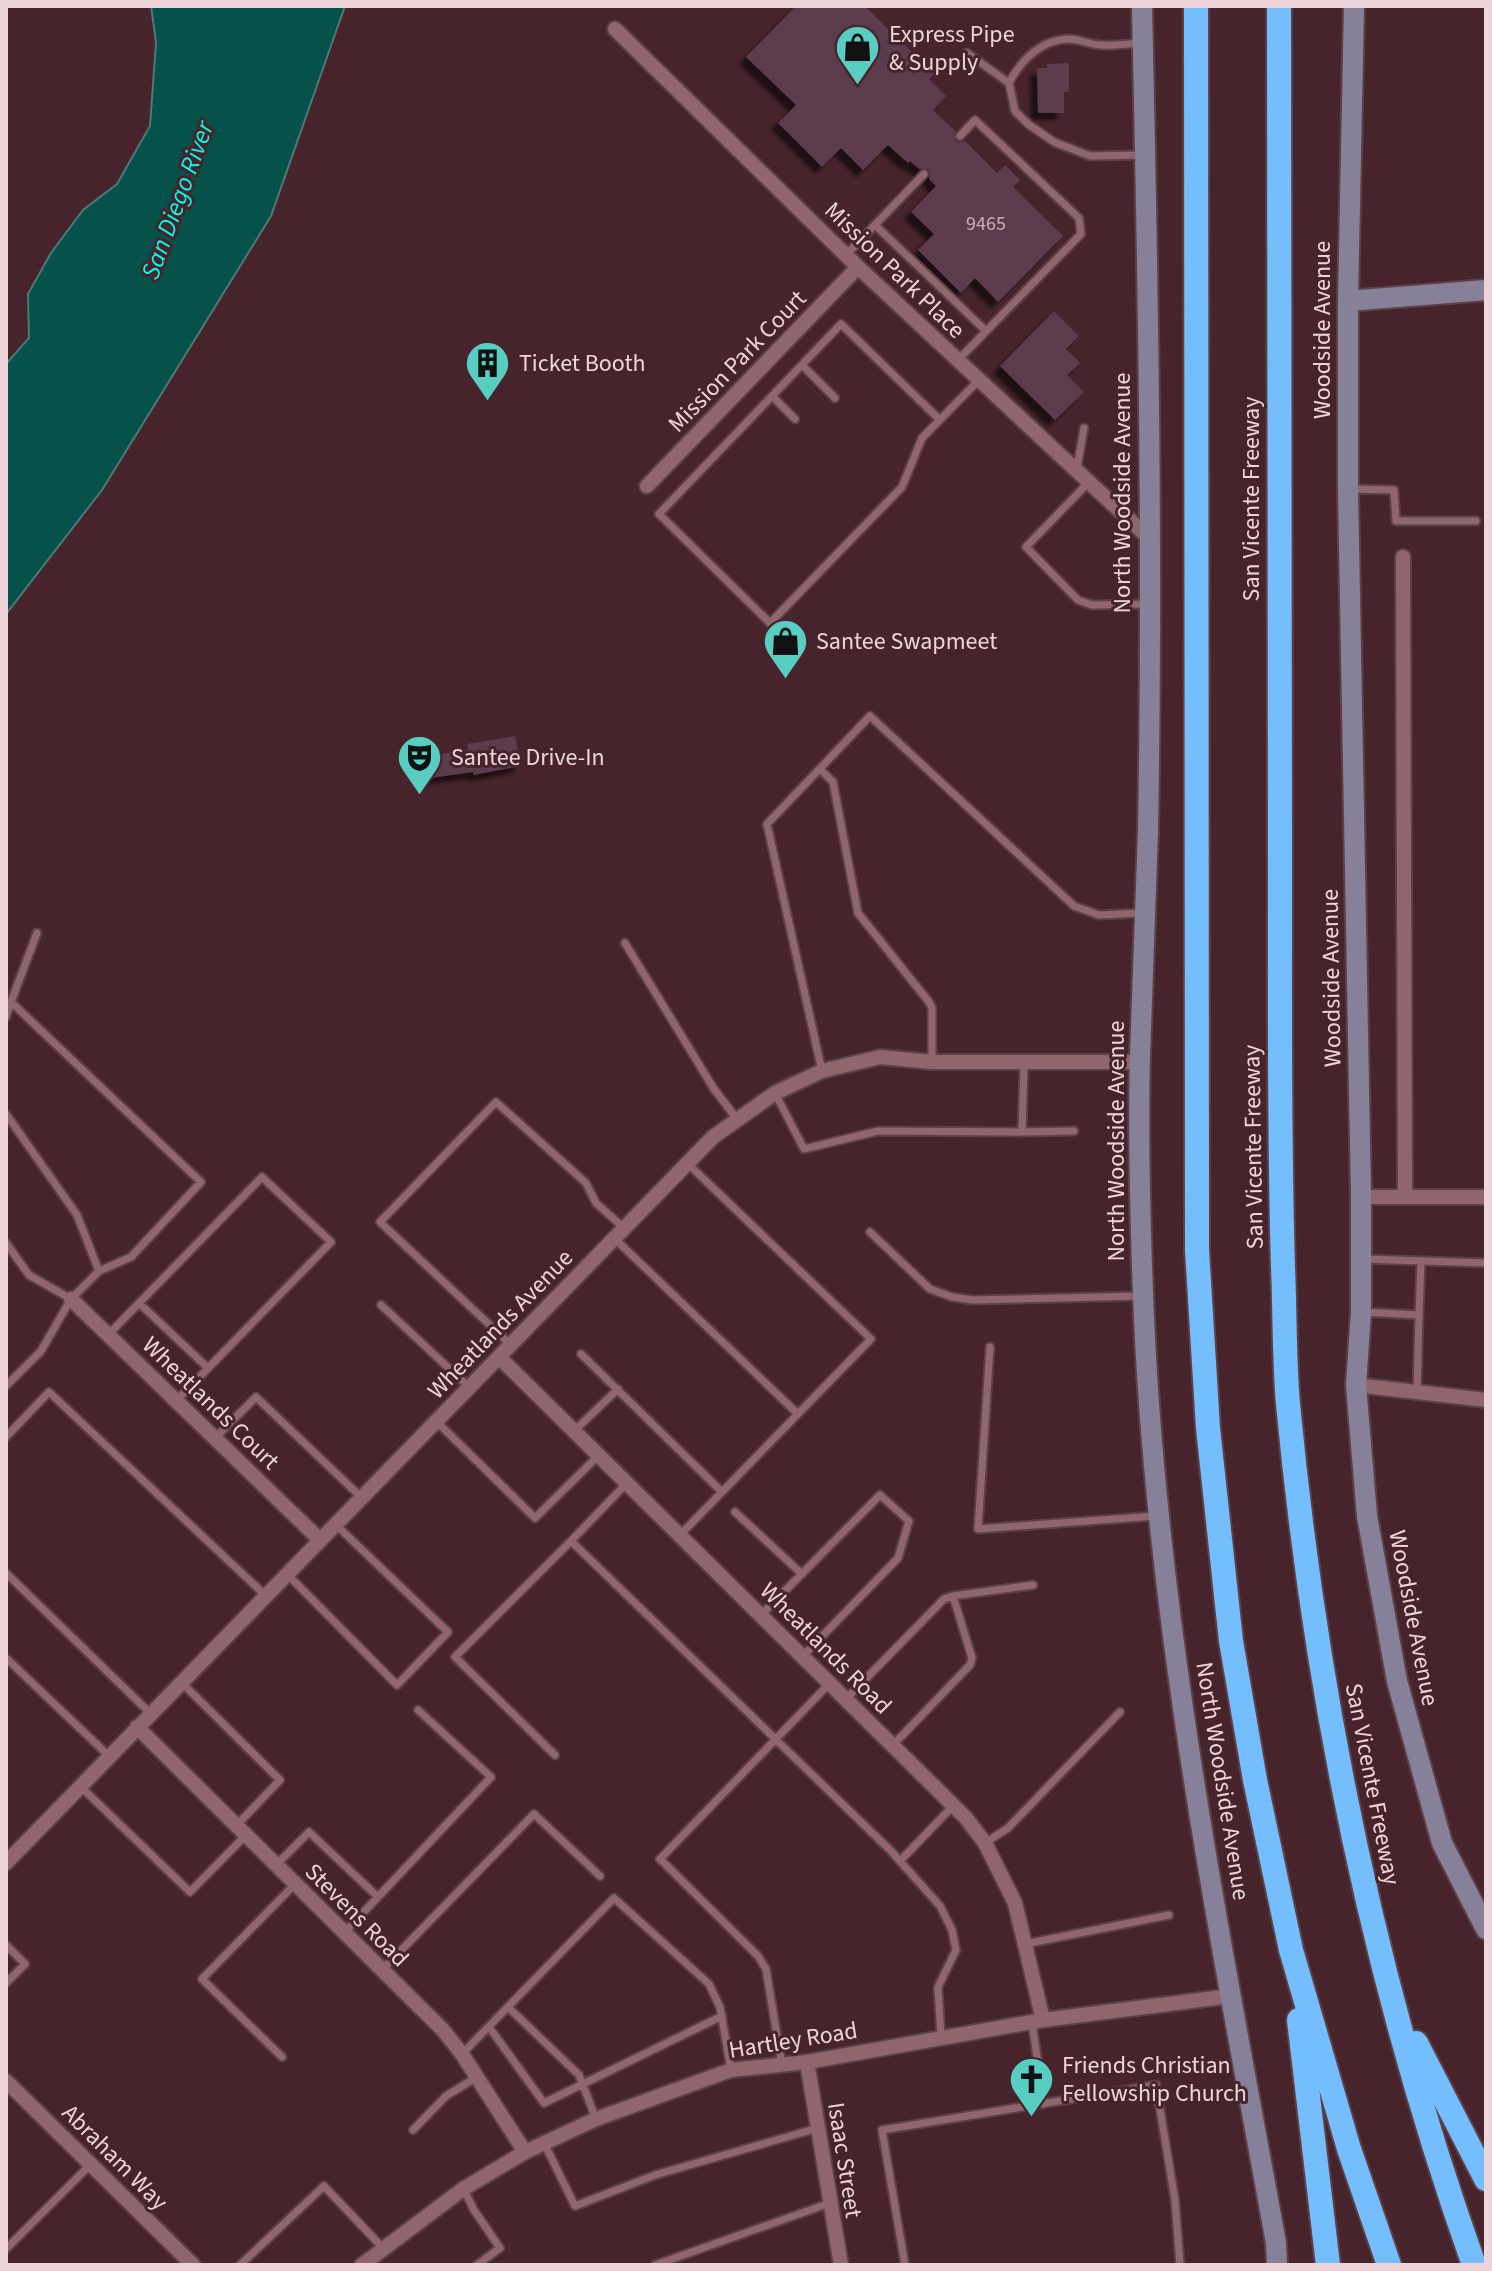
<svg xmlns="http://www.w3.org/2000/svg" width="1492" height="2271" font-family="'Source Sans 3',sans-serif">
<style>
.water{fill:#07514b;stroke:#4c7976;stroke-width:2}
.building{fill:#5c3b4d;filter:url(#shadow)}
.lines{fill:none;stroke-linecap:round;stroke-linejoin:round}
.lane-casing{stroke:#5d4047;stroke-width:11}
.street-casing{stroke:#5d4047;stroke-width:18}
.secondary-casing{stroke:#5d4047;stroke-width:24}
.highway-casing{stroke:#5d4047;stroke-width:28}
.lane{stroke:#8f666e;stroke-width:7}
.street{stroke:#8f666e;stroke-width:14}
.secondary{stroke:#878099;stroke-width:20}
.highway{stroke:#75befd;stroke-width:24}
.labels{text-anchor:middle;stroke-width:6;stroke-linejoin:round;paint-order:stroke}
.number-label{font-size:20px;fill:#c9aeb6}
.poi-label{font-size:24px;fill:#edd5d9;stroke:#47242c;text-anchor:start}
.street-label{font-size:24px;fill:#edd5d9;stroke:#47242c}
.water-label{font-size:26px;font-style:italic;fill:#00fcea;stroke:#47242c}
</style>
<defs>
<filter id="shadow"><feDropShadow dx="-7" dy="7" stdDeviation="2" flood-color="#0009"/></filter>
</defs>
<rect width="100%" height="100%" fill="#47242c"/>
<path class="water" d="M151 6H345L271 216 102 490 6 614V364L29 338 28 294 51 253 83 210 117 184 150 126 156 42Z"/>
<path class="building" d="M796 6H865L934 74 929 79 946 96 933 110 955 131V140L959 142 965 141 997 173 1005 165 1020 180 1013 187 1063 236 998 302 975 278 961 293 918 250 934 234 911 212 936 186 929 179 930 173 928 169H919L910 161 908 163 888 145 863 170 841 148 822 167 778 123 796 105 746 57Z
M1069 63V92H1064V113H1038L1037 68H1047V64Z
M1054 311 1079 336 1066 349 1080 363 1067 375 1084 392 1055 420 1000 366Z
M515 736 521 766 473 775V772L430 778 426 757 468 749 467 744Z"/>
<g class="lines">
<defs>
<path id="lane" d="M967 53 1009 83 1015 111 1028 124 1054 142 1090 156 1142 155
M1009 83C1021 60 1042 39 1069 39 1080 39 1090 45 1101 45 1114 46 1127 44 1140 43
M875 225 986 331
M846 255 924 174
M958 360 1081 234 1079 218 975 120 960 136
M802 365 835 398
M772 396 795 419
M940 420 841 324 659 514 770 623 902 487 922 438 979 380
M1077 468 1084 428
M1089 482 1026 547 1078 600 1092 605 1146 604
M1350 489 1394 490 1396 521H1476
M820 769 833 782 858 913 929 1002 932 1008V1062
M37 933 11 1002 201 1182 131 1257 99 1271
M625 943 714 1089 737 1119
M6 1017 11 1002
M1024 1064 1022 1132 1074 1131
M822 1071 767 824 870 716 1074 906 1099 915 1143 913
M775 1093 804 1149 878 1131 1022 1132
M6 1114 77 1215 99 1271 71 1299 41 1351 6 1386
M870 1232 930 1289 952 1297 973 1300 1141 1296
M614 1238 798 1414
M6 1243 29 1275 71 1299
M1363 1259 1486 1263
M139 1303 208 1368
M381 1305 469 1387
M1363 1312 1419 1315 1417 1392
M1419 1315 1421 1261
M108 1335 262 1177 331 1242 176 1401
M511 1345 380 1222 496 1102 586 1183 596 1203 624 1228
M990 1347 978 1529 1156 1516
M581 1354 722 1492
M436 1421 535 1518 599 1455
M574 1431 618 1389
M6 1437 49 1392 265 1595
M215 1438 256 1397 361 1497
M627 1483 571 1541 891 1851 940 1906 952 1930 956 1950 938 1987 941 2038
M735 1512 802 1574
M680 1535 871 1339 687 1163
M6 1573 150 1713
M287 1574 397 1685 448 1632 335 1524
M953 1596 1033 1585
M761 1615 880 1495 909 1521 898 1558 803 1656
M6 1658 109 1756
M182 1683 280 1780 236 1826
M846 1699 944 1599 953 1596 972 1658 970 1665 893 1745
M555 1755 455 1657 571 1541
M80 1786 190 1892 246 1835
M985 1843 1008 1828 1120 1712
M900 1861 954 1805
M276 1865 309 1832 378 1897
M344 1933 491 1777 418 1710
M1025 1944 1169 1915
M6 1945 25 1964 6 1983
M382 1970 534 1814 600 1876
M508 2007 579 2075 596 2119
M1032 2023 1044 2104
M489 2027 544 2103 722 2016
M462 2054 614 1898 709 1984 720 2007 731 2070
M282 2057 202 1979 295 1884
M782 2066 766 1969 758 1956 660 1859 829 1684
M413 2130 446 2096 477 2077
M544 2143 575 2206 655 2175 818 2128
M464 2190 474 2210 500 2248 477 2265
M6 2249 91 2164
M240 2265 324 2186 383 2248
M655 2265 830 2203
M905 2265 882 2130 1156 2085 1175 2200 1180 2265"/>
<path id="street" d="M615 29 858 267 1149 538
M647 486 858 267
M1403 557 1405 1197
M1361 1197H1486
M71 1299 320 1540
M499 1357 966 1818 985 1843 1015 1903 1043 2020
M1356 1385 1486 1400
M137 1727 443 2030 462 2054 525 2152
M6 1863 713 1137 775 1093 822 1071 880 1057 932 1062H1140
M807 2062 841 2265
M6 2081 193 2265
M362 2265 463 2189 525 2152 596 2119 731 2070 807 2062 1043 2020 1231 1996"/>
<path id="secondary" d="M1142 6C1148 280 1153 556 1148 830 1146 905 1142 981 1140 1056 1138 1134 1140 1214 1143 1293 1154 1609 1219 1931 1276 2243L1277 2265
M1354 6 1348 301V489L1361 1197V1312L1356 1385 1367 1516 1397 1681 1442 1843 1486 1929
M1348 301 1486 290"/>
<path id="highway" d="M1196 6 1197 1250 1208 1428 1231 1641 1255 1780 1291 1950 1349 2149 1389 2265
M1279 6C1279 296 1280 587 1280 877 1280 1007 1279 1137 1283 1267 1285 1313 1284 1359 1288 1404 1316 1698 1375 1987 1474 2265
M1299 2020 1328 2265
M1416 2043 1486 2179"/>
</defs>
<use href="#lane" class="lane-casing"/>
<use href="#street" class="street-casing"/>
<use href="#secondary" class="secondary-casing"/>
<use href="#highway" class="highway-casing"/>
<use href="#lane" class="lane"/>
<use href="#street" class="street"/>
<use href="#secondary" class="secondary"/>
<use href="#highway" class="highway"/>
</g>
<defs>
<symbol id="shop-pin" viewBox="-11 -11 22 30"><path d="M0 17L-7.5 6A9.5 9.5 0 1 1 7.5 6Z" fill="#57cec1" stroke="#47242c"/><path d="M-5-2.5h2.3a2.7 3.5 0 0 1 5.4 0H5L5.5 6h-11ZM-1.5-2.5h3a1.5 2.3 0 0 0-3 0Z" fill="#111"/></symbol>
<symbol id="building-pin" viewBox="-11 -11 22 30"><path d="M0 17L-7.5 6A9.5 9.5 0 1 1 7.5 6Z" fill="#57cec1" stroke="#47242c"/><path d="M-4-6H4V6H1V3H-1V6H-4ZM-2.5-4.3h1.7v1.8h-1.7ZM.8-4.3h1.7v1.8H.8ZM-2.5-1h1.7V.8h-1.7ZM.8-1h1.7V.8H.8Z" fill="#111"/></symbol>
<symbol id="theatre-pin" viewBox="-11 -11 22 30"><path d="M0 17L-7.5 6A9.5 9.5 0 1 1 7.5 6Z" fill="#57cec1" stroke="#47242c"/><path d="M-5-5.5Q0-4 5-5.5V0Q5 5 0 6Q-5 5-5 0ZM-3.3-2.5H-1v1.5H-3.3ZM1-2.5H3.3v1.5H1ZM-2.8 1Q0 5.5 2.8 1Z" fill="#111"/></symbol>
<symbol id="church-pin" viewBox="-11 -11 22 30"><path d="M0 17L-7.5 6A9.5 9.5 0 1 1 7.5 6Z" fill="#57cec1" stroke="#47242c"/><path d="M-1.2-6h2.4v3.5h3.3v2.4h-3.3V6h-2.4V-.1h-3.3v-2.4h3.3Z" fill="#111"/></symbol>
</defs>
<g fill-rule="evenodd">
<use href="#shop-pin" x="832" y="22" width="51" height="69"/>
<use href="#building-pin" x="462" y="338" width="51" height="69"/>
<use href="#shop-pin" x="760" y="616" width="51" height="69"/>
<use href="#theatre-pin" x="394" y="732" width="51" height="69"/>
<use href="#church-pin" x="1006" y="2054" width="51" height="69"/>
</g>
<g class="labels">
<g class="number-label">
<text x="986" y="230">9465</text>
</g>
<g class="poi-label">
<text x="889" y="42">Express Pipe<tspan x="889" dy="28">&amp; Supply</tspan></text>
<text x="519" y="371">Ticket Booth</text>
<text x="816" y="649">Santee Swapmeet</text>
<text x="451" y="765">Santee Drive-In</text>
<text x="1062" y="2073">Friends Christian<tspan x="1062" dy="28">Fellowship Church</tspan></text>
</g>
<g class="street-label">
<text transform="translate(895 270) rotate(44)" y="8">Mission Park Place</text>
<text transform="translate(1322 330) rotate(-90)" y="8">Woodside Avenue</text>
<text transform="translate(737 361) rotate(-46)" y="8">Mission Park Court</text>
<text transform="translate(1122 493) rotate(-90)" y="8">North Woodside Avenue</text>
<text transform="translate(1251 499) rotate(-90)" y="8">San Vicente Freeway</text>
<text transform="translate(1331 978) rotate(-91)" y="8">Woodside Avenue</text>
<text transform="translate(1116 1141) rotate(-90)" y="8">North Woodside Avenue</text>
<text transform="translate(1253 1147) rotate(-91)" y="8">San Vicente Freeway</text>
<text transform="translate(500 1324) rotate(-46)" y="8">Wheatlands Avenue</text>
<text transform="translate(211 1403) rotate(44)" y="8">Wheatlands Court</text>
<text transform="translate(1414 1618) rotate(79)" y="8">Woodside Avenue</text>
<text transform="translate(826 1648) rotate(45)" y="8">Wheatlands Road</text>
<text transform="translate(1223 1781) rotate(81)" y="8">North Woodside Avenue</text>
<text transform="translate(1373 1784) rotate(79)" y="8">San Vicente Freeway</text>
<text transform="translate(357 1915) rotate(45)" y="8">Stevens Road</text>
<text transform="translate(793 2040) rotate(-9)" y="8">Hartley Road</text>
<text transform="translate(115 2157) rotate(45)" y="8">Abraham Way</text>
<text transform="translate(845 2160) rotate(81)" y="8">Isaac Street</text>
</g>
<g class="water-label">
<text transform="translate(177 200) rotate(-70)" y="9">San Diego River</text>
</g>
</g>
<rect width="1492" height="2271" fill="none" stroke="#edd5d9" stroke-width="16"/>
</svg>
